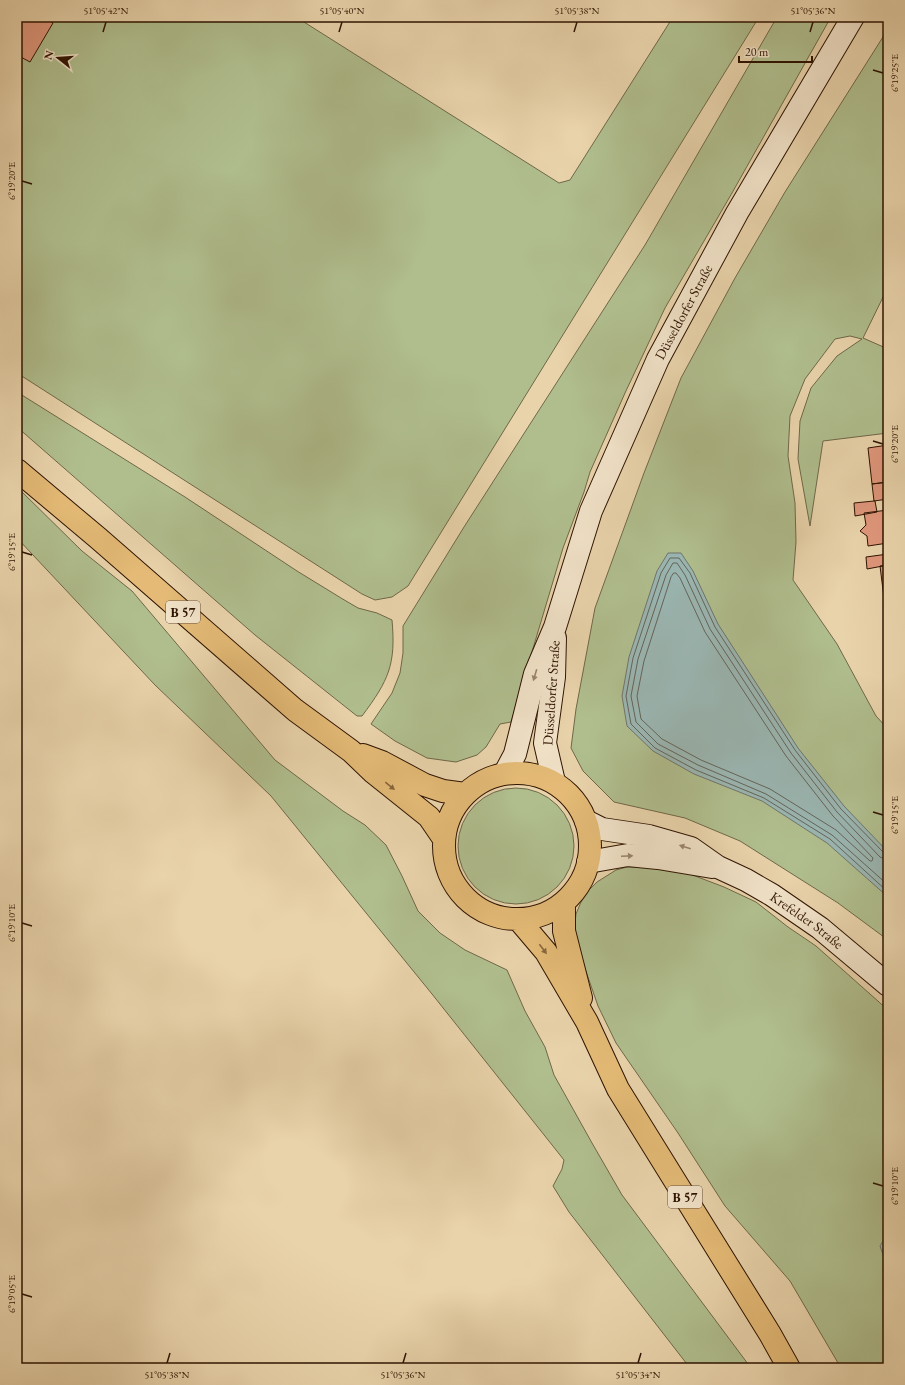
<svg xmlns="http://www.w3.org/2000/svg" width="905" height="1385" font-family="'EB Garamond',serif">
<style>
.green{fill:#b0be8e;stroke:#6f6848}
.water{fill:#9ab6b2;stroke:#6f756b}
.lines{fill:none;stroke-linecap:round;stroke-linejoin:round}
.shore{stroke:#64645a;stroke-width:1}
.building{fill:#e0977c;stroke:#2e1301}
.secondary-casing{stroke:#2e1301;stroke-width:24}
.primary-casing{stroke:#2e1301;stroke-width:24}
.secondary{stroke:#f1e2c8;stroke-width:22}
.primary{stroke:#e4ba76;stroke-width:22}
.oneway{fill:#99856e}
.oneway2{fill:#89663c}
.ticks{fill:none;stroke:#2e1301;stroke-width:1.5}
.labels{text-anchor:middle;stroke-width:3;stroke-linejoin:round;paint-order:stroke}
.shield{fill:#f1e2c8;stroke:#68513d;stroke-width:1}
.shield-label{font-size:13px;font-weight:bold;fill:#2e1301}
.street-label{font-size:14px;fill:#2e1301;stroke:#f1e2c8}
.neatline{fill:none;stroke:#2e1301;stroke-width:1.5}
.ticks-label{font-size:10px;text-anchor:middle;fill:#2e1301}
</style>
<rect width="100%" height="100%" fill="#e9d3ab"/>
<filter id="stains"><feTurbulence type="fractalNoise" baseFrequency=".005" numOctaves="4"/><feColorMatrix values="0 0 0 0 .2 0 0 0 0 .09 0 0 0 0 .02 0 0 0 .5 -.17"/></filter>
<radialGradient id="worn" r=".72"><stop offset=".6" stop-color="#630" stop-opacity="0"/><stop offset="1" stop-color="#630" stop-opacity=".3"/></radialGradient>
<path class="green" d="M17 17H296L559 183 570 180 673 17H759L408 586 392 597 375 600 362 594 17 373Z
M777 17H831L732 193 665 308 625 393 590 472 584 492 563 548 511 722 500 724 486 747 477 755 456 762 427 758 395 741 371 724 392 693 400 673 403 653V626L464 527 645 245Z
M888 29V287L863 338 888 349V433L823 441 810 526 798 459 800 421 811 388 837 356 862 339 850 336 835 339 805 379 790 416 788 456 795 503 796 542 793 580 837 644 876 716 888 729V940L838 903 740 841 685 818 614 802 583 771 571 748 576 709 595 608 644 473 681 378 735 278 785 192Z
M17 392 185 497 297 571 341 598 358 608 377 613 392 620C396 664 389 680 362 716H357L255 635 17 427Z
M17 487 82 551 132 591 275 760 343 811 365 825 386 845 402 876 418 911 440 933 465 950 507 970 525 1011 545 1047 554 1075 592 1143 622 1195 751 1368H690L569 1212 553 1186 562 1169 564 1160 432 994 271 796 155 685 17 538Z
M458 846a58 58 0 1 1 116 0a58 58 0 1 1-116 0Z
M627 867H643L682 871 724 887 756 902 788 927 816 946 888 1010V1368H841L790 1281 725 1206 678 1133 616 1043 598 1006 581 957 574 932 576 914 581 902 589 890 597 882 616 870Z"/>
<path class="water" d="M668 553H681L693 571 718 624 798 748 844 806 888 852V897L827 843 762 801 694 774 653 751 627 726 622 696 629 657 657 571Z
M888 1232V1269L880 1246Z"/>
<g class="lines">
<path class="shore" d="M674 573H676L680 578 705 632 786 756 833 816 873 858 872 861H870L836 830 770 789 701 760 662 739 641 719 637 696 644 661 671 577Z
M888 854 884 853 841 809 795 750 715 627 690 573 679 558H670L661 573 633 658 626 696 631 724 655 748 696 770 764 798 830 839 888 892
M888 860 880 857 837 812 791 753 710 629 685 575 677 563H673L666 575 638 659 631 696 636 722 658 744 698 765 766 794 832 835 888 885"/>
</g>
<path class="building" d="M17 17H42L53 23 30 62 17 55Z
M888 445V482L872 484 868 448Z
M888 482V499L874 501 872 484Z
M874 501H875L877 512 855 516 854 503Z
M888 510V543L868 546 867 536 860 531 866 525 864 513Z
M888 554V565L867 569 866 557Z
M888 565V606H885L880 566Z"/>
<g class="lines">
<defs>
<g id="secondary">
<path id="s1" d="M505 773 515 754 535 674 555 627 591 511 658 359 737 213 853 17"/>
<path d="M554 782 545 743 554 677 555 638"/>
<path id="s2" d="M586 821 602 829 649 836 691 848 718 867 746 880 772 895 820 928 888 985"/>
<path d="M588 862 628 855 658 858 712 867"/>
</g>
<path id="primary" d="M17 470 98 538 295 710 351 751 374 773 429 817 444 839
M363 755 382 762 425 785 443 791 465 794
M444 846a73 73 0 1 1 146 0a73 73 0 1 1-146 0Z
M564 902V931L581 998
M518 919 546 952 587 1022 618 1089 770 1334 789 1368"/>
</defs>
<use href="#secondary" class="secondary-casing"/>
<use href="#primary" class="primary-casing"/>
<use href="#secondary" class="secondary"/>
<use href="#primary" class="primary"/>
</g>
<defs><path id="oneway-solid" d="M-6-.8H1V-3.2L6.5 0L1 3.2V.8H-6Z"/></defs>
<g class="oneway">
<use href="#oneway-solid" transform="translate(535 675) rotate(107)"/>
<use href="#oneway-solid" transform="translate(685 847) rotate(-163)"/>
<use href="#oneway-solid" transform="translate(627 856) rotate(-3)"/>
</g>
<g class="oneway2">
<use href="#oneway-solid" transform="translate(390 786) rotate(39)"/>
<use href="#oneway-solid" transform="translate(543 949) rotate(53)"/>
</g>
<path class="ticks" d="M103 32 106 22M339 32 342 22M574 32 577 22M810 32 813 22M873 70 883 73M22 181 32 184M873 441 883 444M22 552 32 555M873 812 883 815M22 923 32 926M873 1183 883 1186M22 1294 32 1297M167 1363 170 1353M403 1363 406 1353M638 1363 641 1353"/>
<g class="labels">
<g class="shield">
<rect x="166" y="601" width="34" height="22" rx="3"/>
<rect x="668" y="1186" width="34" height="22" rx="3"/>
</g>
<g class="shield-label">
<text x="183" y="617">B 57</text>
<text x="685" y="1202">B 57</text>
</g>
<g class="street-label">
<text dy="5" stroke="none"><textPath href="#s1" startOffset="496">Düsseldorfer Straße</textPath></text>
<text transform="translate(551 693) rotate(-86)" y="5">Düsseldorfer Straße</text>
<text dy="5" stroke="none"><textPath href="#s2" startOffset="246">Krefelder Straße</textPath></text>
</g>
</g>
<rect width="905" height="1385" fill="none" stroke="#e9d3ab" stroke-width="44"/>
<g transform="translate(58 58) rotate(287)" stroke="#f1e2c8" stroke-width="3" paint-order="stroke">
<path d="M0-3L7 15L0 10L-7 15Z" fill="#2e1301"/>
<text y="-6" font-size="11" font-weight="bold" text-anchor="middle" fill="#2e1301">N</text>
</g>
<path d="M739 56v6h73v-6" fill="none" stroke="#2e1301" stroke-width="2"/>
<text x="745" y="56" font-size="12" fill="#2e1301" stroke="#f1e2c8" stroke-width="3" paint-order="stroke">20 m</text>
<rect x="22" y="22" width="861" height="1341" class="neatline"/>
<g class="ticks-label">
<text x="106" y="14">51°05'42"N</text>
<text x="342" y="14">51°05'40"N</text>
<text x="577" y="14">51°05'38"N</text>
<text x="813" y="14">51°05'36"N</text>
<text transform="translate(894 73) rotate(-90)" y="4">6°19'25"E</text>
<text transform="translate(11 181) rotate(-90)" y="4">6°19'20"E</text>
<text transform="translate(894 444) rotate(-90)" y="4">6°19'20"E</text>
<text transform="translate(11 552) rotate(-90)" y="4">6°19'15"E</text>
<text transform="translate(894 815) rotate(-90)" y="4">6°19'15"E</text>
<text transform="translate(11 923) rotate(-90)" y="4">6°19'10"E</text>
<text transform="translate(894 1186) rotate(-90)" y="4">6°19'10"E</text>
<text transform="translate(11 1294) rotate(-90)" y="4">6°19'05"E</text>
<text x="167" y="1378">51°05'38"N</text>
<text x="403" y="1378">51°05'36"N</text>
<text x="638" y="1378">51°05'34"N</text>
</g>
<rect width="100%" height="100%" filter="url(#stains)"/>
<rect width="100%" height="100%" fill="url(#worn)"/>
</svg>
